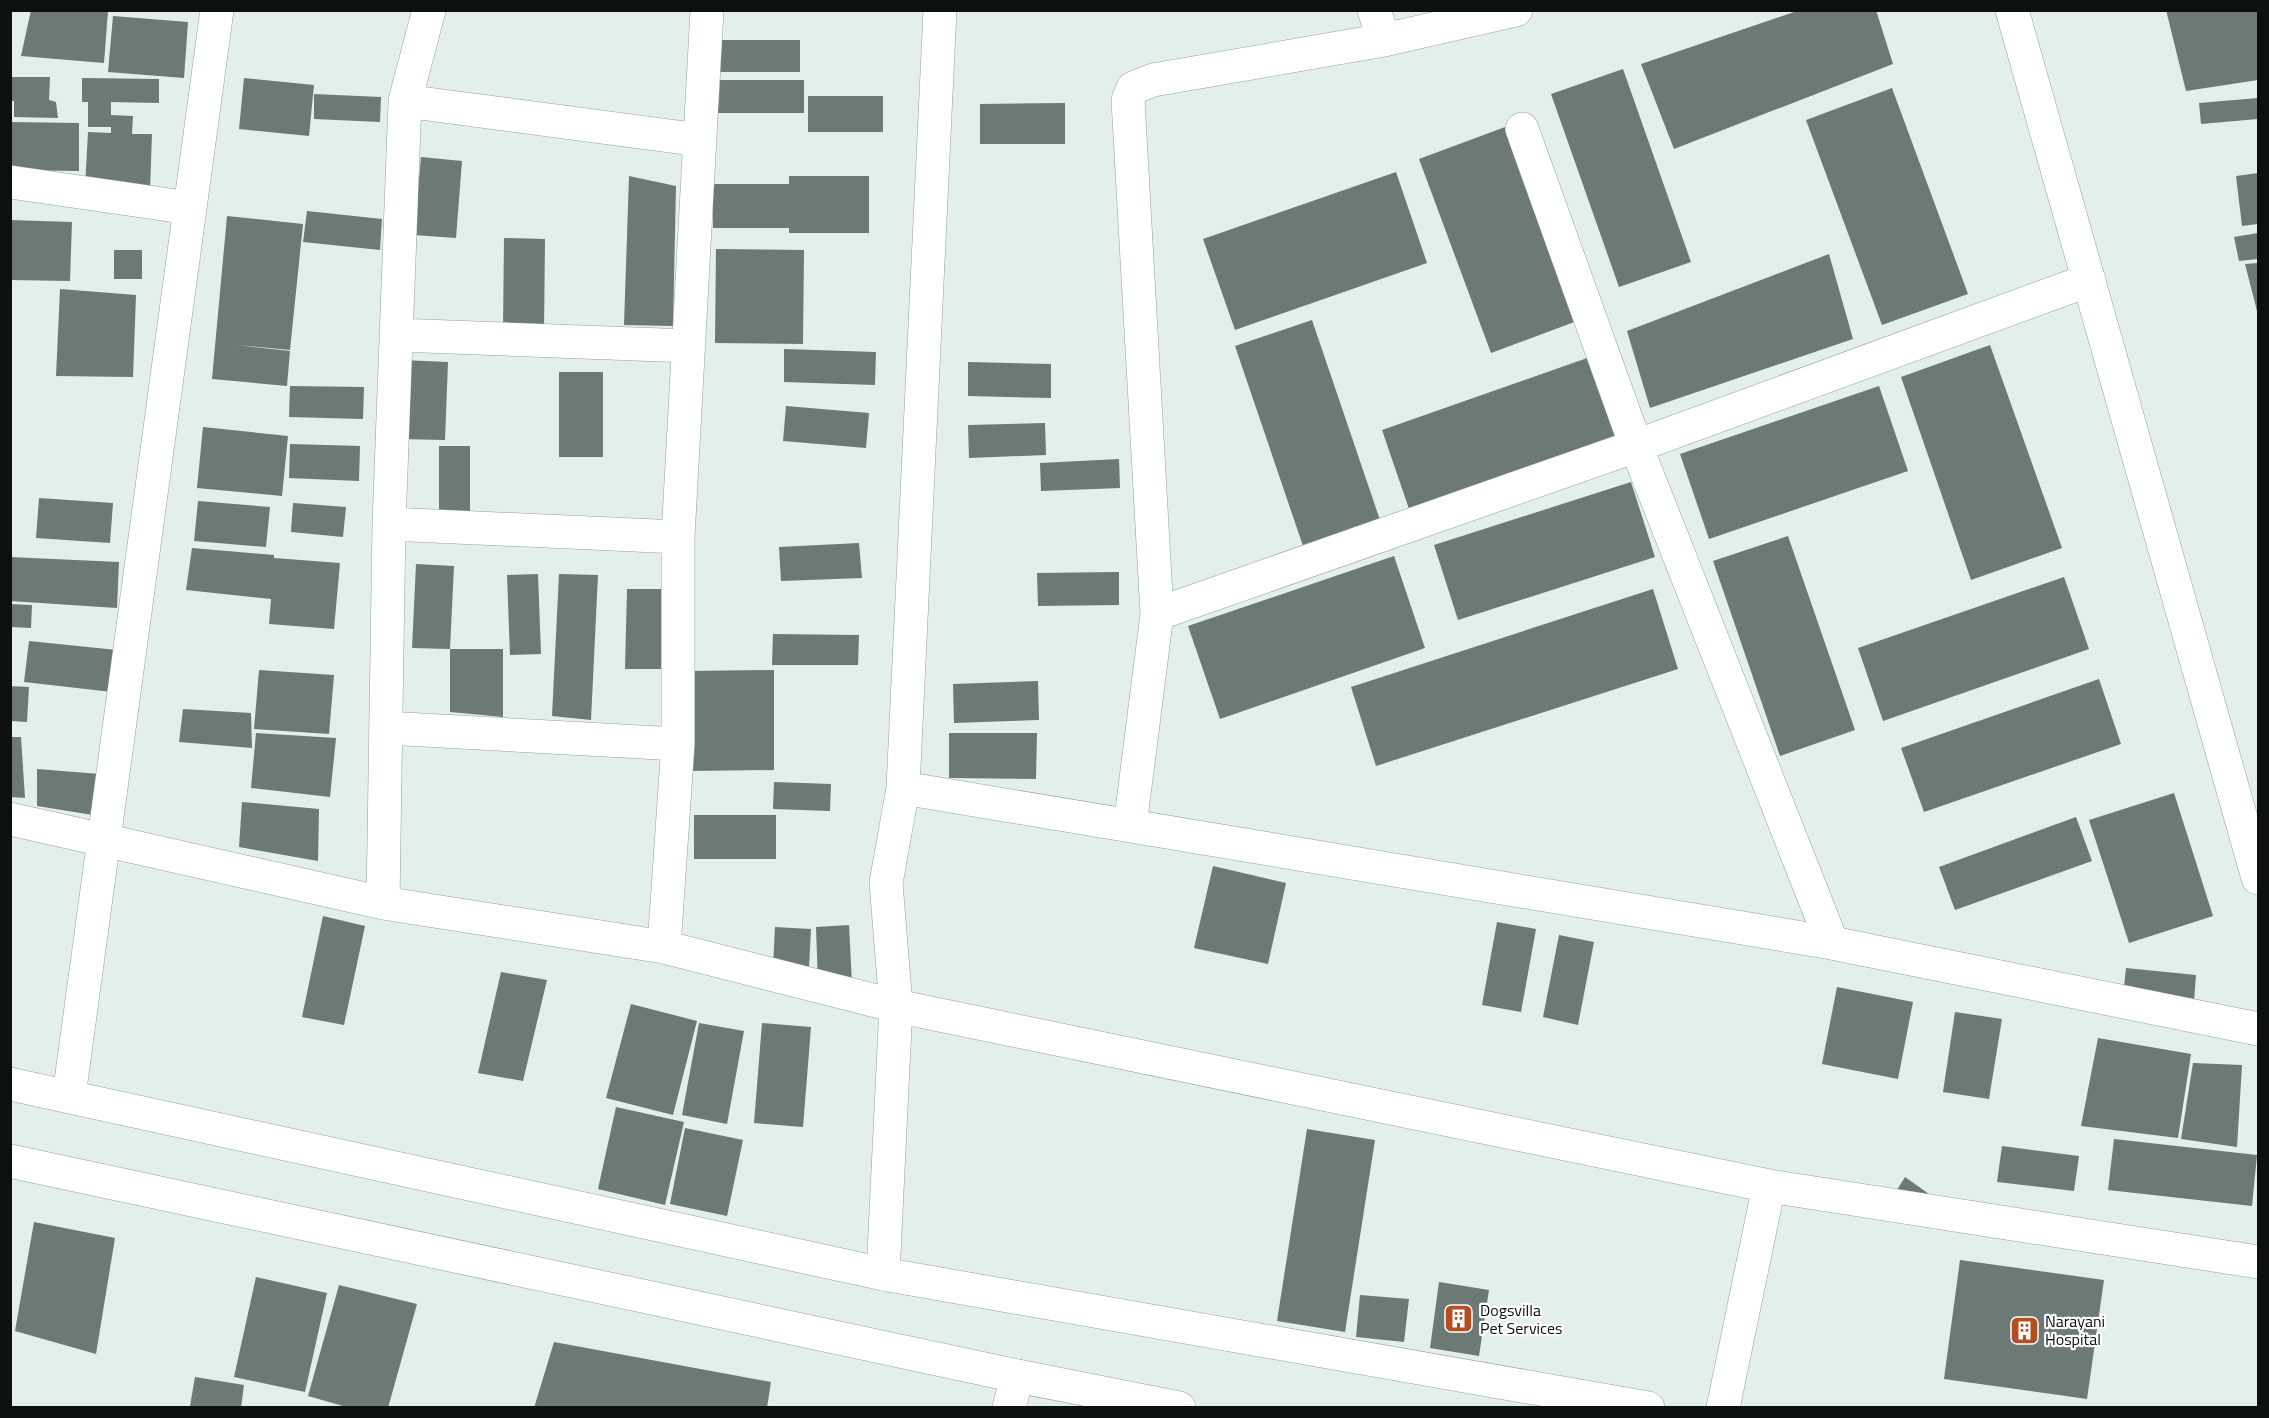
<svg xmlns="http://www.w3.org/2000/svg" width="2269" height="1418" font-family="'Titillium Web',sans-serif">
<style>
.building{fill:#6d7974}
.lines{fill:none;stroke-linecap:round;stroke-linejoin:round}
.minor-casing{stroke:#94a19c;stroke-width:34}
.tertiary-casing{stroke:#94a19c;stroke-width:34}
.minor{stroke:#fff;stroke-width:33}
.tertiary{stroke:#fff;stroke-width:33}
.labels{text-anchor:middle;stroke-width:4.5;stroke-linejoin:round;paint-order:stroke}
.poi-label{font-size:16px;fill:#0c100f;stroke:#fff;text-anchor:start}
</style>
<rect width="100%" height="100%" fill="#e2efea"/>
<path class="building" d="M31 10 108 11 104 63 21 56Z
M1800 10H1876L1893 64 1674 149 1641 64Z
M2166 10H2258V80L2186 91Z
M113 16 188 22 184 78 108 72Z
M717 40H800V72H717Z
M1623 69 1691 262 1619 287 1551 94Z
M10 77H50L49 100 56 102 58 118 14 117V101H10Z
M82 78 159 79V103L111 102V115L133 116 132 134H152L150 191 85 187 88 132 111 133V127H88V102H82Z
M244 78 314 85 309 136 239 129Z
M717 80H804V113H717Z
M1892 88 1968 294 1882 325 1806 120Z
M314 94 381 97 380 122 314 119Z
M808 96H883V132H808Z
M2258 98V119L2201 124 2199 103Z
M1065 103V144H980V104Z
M10 122 79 123V171L10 170Z
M1505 127 1577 321 1491 353 1419 159Z
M421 157 462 161 456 238 414 235Z
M1396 172 1427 263 1235 330 1203 239Z
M2258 173V224L2242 226 2236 176Z
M629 176 676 186 673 326 624 325Z
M789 176H869V233H789V228H713V184H789Z
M307 211 382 219 380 250 303 242Z
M227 216 303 224 290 350 237 345 290 351 287 386 212 379Z
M10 220 72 222 70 281 10 280Z
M2258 233V259L2239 261 2234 237Z
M504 238 545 239 544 331 503 330Z
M716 249 804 250 803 344 715 343Z
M114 250H142V279H114Z
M1829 254 1853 339 1650 408 1627 331Z
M2258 263V315L2245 264Z
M60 289 136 295 133 377 56 376Z
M1312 320 1380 520 1303 546 1235 346Z
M1990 345 2062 548 1971 580 1901 377Z
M784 349 876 352 875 385 784 382Z
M1590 357 1617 436 1409 509 1382 430Z
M402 360 448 362 445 440 399 439Z
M968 362 1051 364V398L968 396Z
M559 372H603V457H559Z
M290 386 364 387 363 419 289 417Z
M1879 386 1908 471 1709 539 1680 454Z
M786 406 869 413 866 448 783 441Z
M1045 423 1046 455 969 458 968 425Z
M203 427 288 436 282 496 197 488Z
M290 444 360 446 359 481 289 478Z
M439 446H470V516H439Z
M1119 459 1120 488 1041 491 1040 463Z
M1631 482 1655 557 1458 620 1434 545Z
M39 498 113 503 110 543 36 538Z
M198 501 270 507 266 547 194 541Z
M293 503 346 507 343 537 291 532Z
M1788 536 1855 730 1780 756 1713 561Z
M859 543 862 578 781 581 779 547Z
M192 548 274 555V558L340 563 334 629 269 624 271 599 186 590Z
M1394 556 1425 648 1220 719 1188 626Z
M10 557 119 562 117 608 10 601Z
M416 564 454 566 450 649 412 648Z
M1119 572V605L1038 606 1037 573Z
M538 574 541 654 510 655 507 575Z
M559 574 598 575 591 720 552 716Z
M2064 577 2089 649 1883 721 1858 648Z
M627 589H664L662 669H625Z
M1653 589 1678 669 1376 766 1351 687Z
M10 604 32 605 31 628 10 627Z
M773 634 859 635 858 665H772Z
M29 641 117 650 112 692 24 682Z
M450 649H503V717L450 712Z
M259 670 334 675 329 734 254 729Z
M774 670V770L690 771 688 671Z
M2099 679 2121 744 1924 812 1901 748Z
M1038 681 1039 720 954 723 953 684Z
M10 686 29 687 27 722 10 721Z
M183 709 251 713 252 748 179 742Z
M256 733 336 738 330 797 251 788Z
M949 733H1037L1036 779 949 778Z
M10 737H21L25 798 10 797Z
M37 769 100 774 99 816 37 806Z
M774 782 831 784 830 811 773 809Z
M2174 793 2213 916 2129 943 2089 820Z
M242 802 319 809 318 861 239 847Z
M694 815H776V859H694Z
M2076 817 2092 861 1955 910 1939 867Z
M1213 866 1286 883 1268 964 1194 948Z
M323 916 365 926 344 1025 302 1017Z
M1497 922 1536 929 1521 1012 1482 1005Z
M849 925 852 984 818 985 816 927Z
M775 927 811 929 809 968 773 966Z
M1559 935 1594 942 1578 1025 1543 1017Z
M2126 968 2196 975 2194 1002 2123 996Z
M501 972 547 980 523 1081 478 1073Z
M1837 987 1913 1002 1898 1079 1822 1064Z
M631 1004 697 1021 673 1115 606 1098Z
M1955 1012 2002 1019 1989 1099 1943 1092Z
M699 1023 744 1031 727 1124 682 1115Z
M762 1023 811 1027 803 1127 754 1123Z
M2098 1038 2191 1054 2178 1138 2081 1126Z
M2193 1063 2242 1065 2237 1147 2181 1139Z
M616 1107 684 1122 665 1205 598 1189Z
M685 1128 743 1140 727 1216 670 1204Z
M1307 1129 1375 1140 1345 1332 1277 1321Z
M2114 1139 2257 1155 2252 1206 2108 1190Z
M2002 1146 2079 1156 2074 1191 1997 1182Z
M1905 1177 1929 1194 1920 1206 1897 1190Z
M34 1222 115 1238 96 1354 15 1331Z
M1960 1260 2104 1280 2087 1399 1944 1379Z
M256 1277 327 1293 305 1392 234 1377Z
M1439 1282 1489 1290 1479 1356 1430 1348Z
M339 1285 417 1304 388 1408H350L308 1396Z
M1360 1295 1409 1299 1404 1342 1356 1337Z
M554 1342 771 1382 767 1408H534Z
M195 1377 244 1385 241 1408 190 1406Z"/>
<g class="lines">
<defs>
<path id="minor" d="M1374 10 1384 40
M405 101 700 140
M1522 129 1636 446 1832 943
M10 182 190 208
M397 335 689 346
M389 524 678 537 707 10
M1157 614 1636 446 2089 280
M386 728 678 744
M903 788 1832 943 2258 1029
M10 819 383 903 664 947 896 1006 1769 1186 2258 1262
M1130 826 1157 614 1128 100 1133 88 1153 80 1384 40 1516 10
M383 903 389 524 405 101 429 10
M664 947 678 744V537
M69 1096 217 10
M883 1274 896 1006 886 883 903 788 940 10
M1009 1408 1017 1376
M1723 1408 1769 1186"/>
<path id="tertiary" d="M2012 10 2258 878
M10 1084 883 1274 1648 1408
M10 1161 1017 1376 1179 1408"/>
</defs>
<use href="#minor" class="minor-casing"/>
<use href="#tertiary" class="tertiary-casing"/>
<use href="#minor" class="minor"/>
<use href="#tertiary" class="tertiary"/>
</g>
<defs>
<symbol id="building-square" viewBox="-11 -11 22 22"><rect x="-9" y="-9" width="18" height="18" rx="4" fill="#b34e20" stroke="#fff"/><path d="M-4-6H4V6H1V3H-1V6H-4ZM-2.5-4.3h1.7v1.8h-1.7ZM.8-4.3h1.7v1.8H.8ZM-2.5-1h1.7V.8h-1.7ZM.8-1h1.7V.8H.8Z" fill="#fff"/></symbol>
</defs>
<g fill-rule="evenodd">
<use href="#building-square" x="1442" y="1302" width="33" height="33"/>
<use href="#building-square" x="2008" y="1314" width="33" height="33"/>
</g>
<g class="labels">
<g class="poi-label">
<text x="1480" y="1316">Dogsvilla<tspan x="1480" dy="18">Pet Services</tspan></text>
<text x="2045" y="1327">Narayani<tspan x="2045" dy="18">Hospital</tspan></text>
</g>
</g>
<rect width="2269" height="1418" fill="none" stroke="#0c100f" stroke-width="24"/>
</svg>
